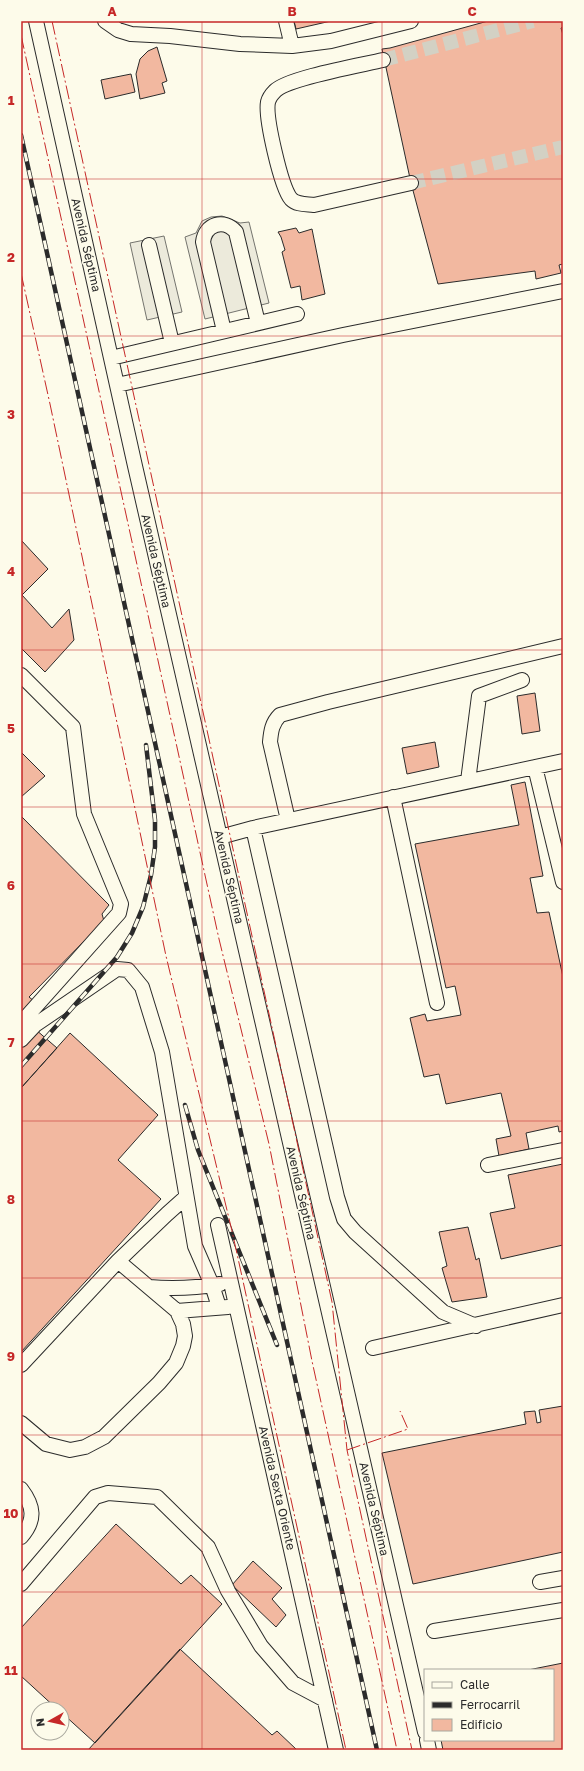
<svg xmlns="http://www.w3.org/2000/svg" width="584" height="1771" font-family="'Golos Text',sans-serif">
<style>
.parking{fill:#eceadb;stroke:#74746e}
.building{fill:#f2b8a0;stroke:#2b2b2b}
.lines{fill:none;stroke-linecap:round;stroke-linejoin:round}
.minor-tunnel{stroke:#d3d1c4;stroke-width:14;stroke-dasharray:14 7;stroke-linecap:butt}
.minor-casing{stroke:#2b2b2b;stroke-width:16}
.minor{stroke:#fdfbea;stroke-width:14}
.rail-casing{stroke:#2b2b2b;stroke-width:4.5}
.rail{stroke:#fdfbea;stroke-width:3;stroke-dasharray:9;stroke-linecap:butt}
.power{stroke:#c62828;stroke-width:1;stroke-dasharray:14 3 2 3;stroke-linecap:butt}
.grid{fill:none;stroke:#c62828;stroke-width:1;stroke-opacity:0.55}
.labels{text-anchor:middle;stroke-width:3;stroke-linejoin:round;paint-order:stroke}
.street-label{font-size:12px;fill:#2b2b2b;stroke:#fdfbea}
.neatline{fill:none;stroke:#c62828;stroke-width:1.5}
.grid-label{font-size:13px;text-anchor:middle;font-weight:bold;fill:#c62828}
</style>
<rect width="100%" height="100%" fill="#fdfbea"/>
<path class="parking" d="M222 216 240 223 249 222 269 303 205 319 185 237 196 233 202 221 211 217Z
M164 236 182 312 147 320 130 243Z"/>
<path class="building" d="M294 21H331L296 29Z
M488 21H563V27L561 28 563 35V264L559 265 561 273 536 279 535 271 438 284 411 183 382 49 390 48Z
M157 47 167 81 162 83 165 93 140 99 136 74 140 59 148 51Z
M131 74 135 92 105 99 101 80Z
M296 228 299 233 312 229 325 294 302 300 300 286 291 288 282 252 285 250 281 237 278 232Z
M21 540 48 569 22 595 52 628 69 609 74 640 45 672 21 648Z
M535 693 540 731 522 734 517 696Z
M435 742 439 767 407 774 402 748Z
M21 752 45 776 21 797Z
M525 782 543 876 530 878 537 913 549 912 563 977V1131L559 1132 558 1126 526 1133 529 1149 499 1156 496 1139 511 1136 501 1093 446 1104 439 1074 424 1077 410 1018 425 1014 427 1021 461 1015 455 986 446 988 415 844 519 825 511 785Z
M21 816 109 905 102 914 104 921 29 997 34 1001 21 1014Z
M35 1029 57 1048 21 1088V1044Z
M70 1033 158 1115 118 1160 161 1199 21 1352V1088Z
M563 1164V1245L501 1259 490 1213 515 1208 508 1175Z
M468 1227 476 1260 479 1258 487 1297 452 1302 442 1268 447 1266 439 1232Z
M563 1406V1552L413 1584 382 1453 526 1424 524 1412 535 1411 537 1423 541 1422 539 1410Z
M116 1524 181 1584 191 1575 222 1604 95 1743 62 1713V1709H57L21 1676V1628Z
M253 1561 282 1588 272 1599 286 1615 276 1627 232 1585Z
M180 1649 272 1735 277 1731 297 1750H88Z
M563 1663V1750H443L441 1740H553V1670H528Z"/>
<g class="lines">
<path class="minor-tunnel" d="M383 60 533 21
M411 183 563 147"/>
<defs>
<path id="minor" d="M36 21 135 466 425 1732
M105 21 118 30 131 34 170 36 240 44 292 46
M286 21 292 46 331 41 411 21
M383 60C362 65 287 78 275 91 272 94 269 98 268 102 265 117 281 187 291 199 297 205 306 204 314 205L411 183
M149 245 172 343
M224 331 203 242C205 224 224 218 236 232L258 323
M111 358 297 314
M117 385 343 335 563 291
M21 675 73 727 84 814 121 904 119 913 21 1023
M535 767 563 882
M468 781 479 696 522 680
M393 797 437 1003
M288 820 270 742C271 731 272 723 280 715L328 702 563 646
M253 828 337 1197 344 1219 355 1232 443 1312 476 1326
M220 837 253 828 563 761
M21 1040 35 1025 117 969 128 970 142 987 162 1052 195 1246 212 1285 219 1307
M488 1165 563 1150
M218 1225 336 1750
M149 1287C173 1289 196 1288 220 1284
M177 1311 228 1307
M373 1348 563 1305
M21 1365 118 1261
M21 1423 46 1444 70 1450 85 1447 104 1437 159 1383 176 1363 183 1346 185 1336 183 1324 177 1311 118 1261 167 1214 186 1197
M21 1489C34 1506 36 1520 21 1537
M540 1582 563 1578
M21 1584 95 1497 108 1493 157 1497 208 1547 228 1591 261 1646 293 1683 325 1700
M434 1631 563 1610
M427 1740 429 1750"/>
</defs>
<use href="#minor" class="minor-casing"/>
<use href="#minor" class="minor"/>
<defs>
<path id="rail" d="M21 135 377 1750
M21 1066 117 957 132 933 143 907 151 875 155 847V820L146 745
M185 1105 198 1150 277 1345"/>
</defs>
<use href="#rail" class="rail-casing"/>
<use href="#rail" class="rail"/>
<path class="power" d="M52 21 332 1302 347 1450 412 1750
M21 35 219 939 269 1144 312 1361 397 1750
M21 273 50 404 166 956 232 1231 346 1750
M347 1450 408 1429 400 1411"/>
</g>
<path class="grid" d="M202 21V1750M382 21V1750M21 179H563M21 336H563M21 493H563M21 650H563M21 807H563M21 964H563M21 1121H563M21 1278H563M21 1435H563M21 1592H563"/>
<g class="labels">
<g class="street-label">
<text transform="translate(86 245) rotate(77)" y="4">Avenida Séptima</text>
<text transform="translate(156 561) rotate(77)" y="4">Avenida Séptima</text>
<text transform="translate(229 877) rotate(77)" y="4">Avenida Séptima</text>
<text transform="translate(301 1193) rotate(77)" y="4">Avenida Séptima</text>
<text transform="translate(277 1488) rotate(77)" y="4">Avenida Sexta Oriente</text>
<text transform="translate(374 1509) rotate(77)" y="4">Avenida Séptima</text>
</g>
</g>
<rect width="584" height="1771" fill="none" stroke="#fdfbea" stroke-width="44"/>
<rect x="424" y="1669" width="130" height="72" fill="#fdfbea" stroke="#a9a89e"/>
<rect x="432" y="1682" width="20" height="6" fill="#fdfbea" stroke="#a9a89e"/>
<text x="460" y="1689" font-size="12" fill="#2b2b2b">Calle</text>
<rect x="432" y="1702" width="20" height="6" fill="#2b2b2b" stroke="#a9a89e"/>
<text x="460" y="1709" font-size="12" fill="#2b2b2b">Ferrocarril</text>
<rect x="432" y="1719" width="20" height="12" fill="#f2b8a0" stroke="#a9a89e"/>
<text x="460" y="1729" font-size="12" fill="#2b2b2b">Edificio</text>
<g transform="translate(50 1721) rotate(262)"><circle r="19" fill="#fdfbea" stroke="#a9a89e"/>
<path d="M0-3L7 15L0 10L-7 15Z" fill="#c62828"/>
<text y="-6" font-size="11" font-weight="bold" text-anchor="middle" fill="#2b2b2b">N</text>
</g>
<rect x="22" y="22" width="540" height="1727" class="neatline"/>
<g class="grid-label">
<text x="112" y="16">A</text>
<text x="292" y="16">B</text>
<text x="472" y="16">C</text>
<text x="11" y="105">1</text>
<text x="11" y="262">2</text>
<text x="11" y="419">3</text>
<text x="11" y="576">4</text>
<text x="11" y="733">5</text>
<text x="11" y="890">6</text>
<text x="11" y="1047">7</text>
<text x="11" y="1204">8</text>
<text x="11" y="1361">9</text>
<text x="11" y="1518">10</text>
<text x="11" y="1675">11</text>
</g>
</svg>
